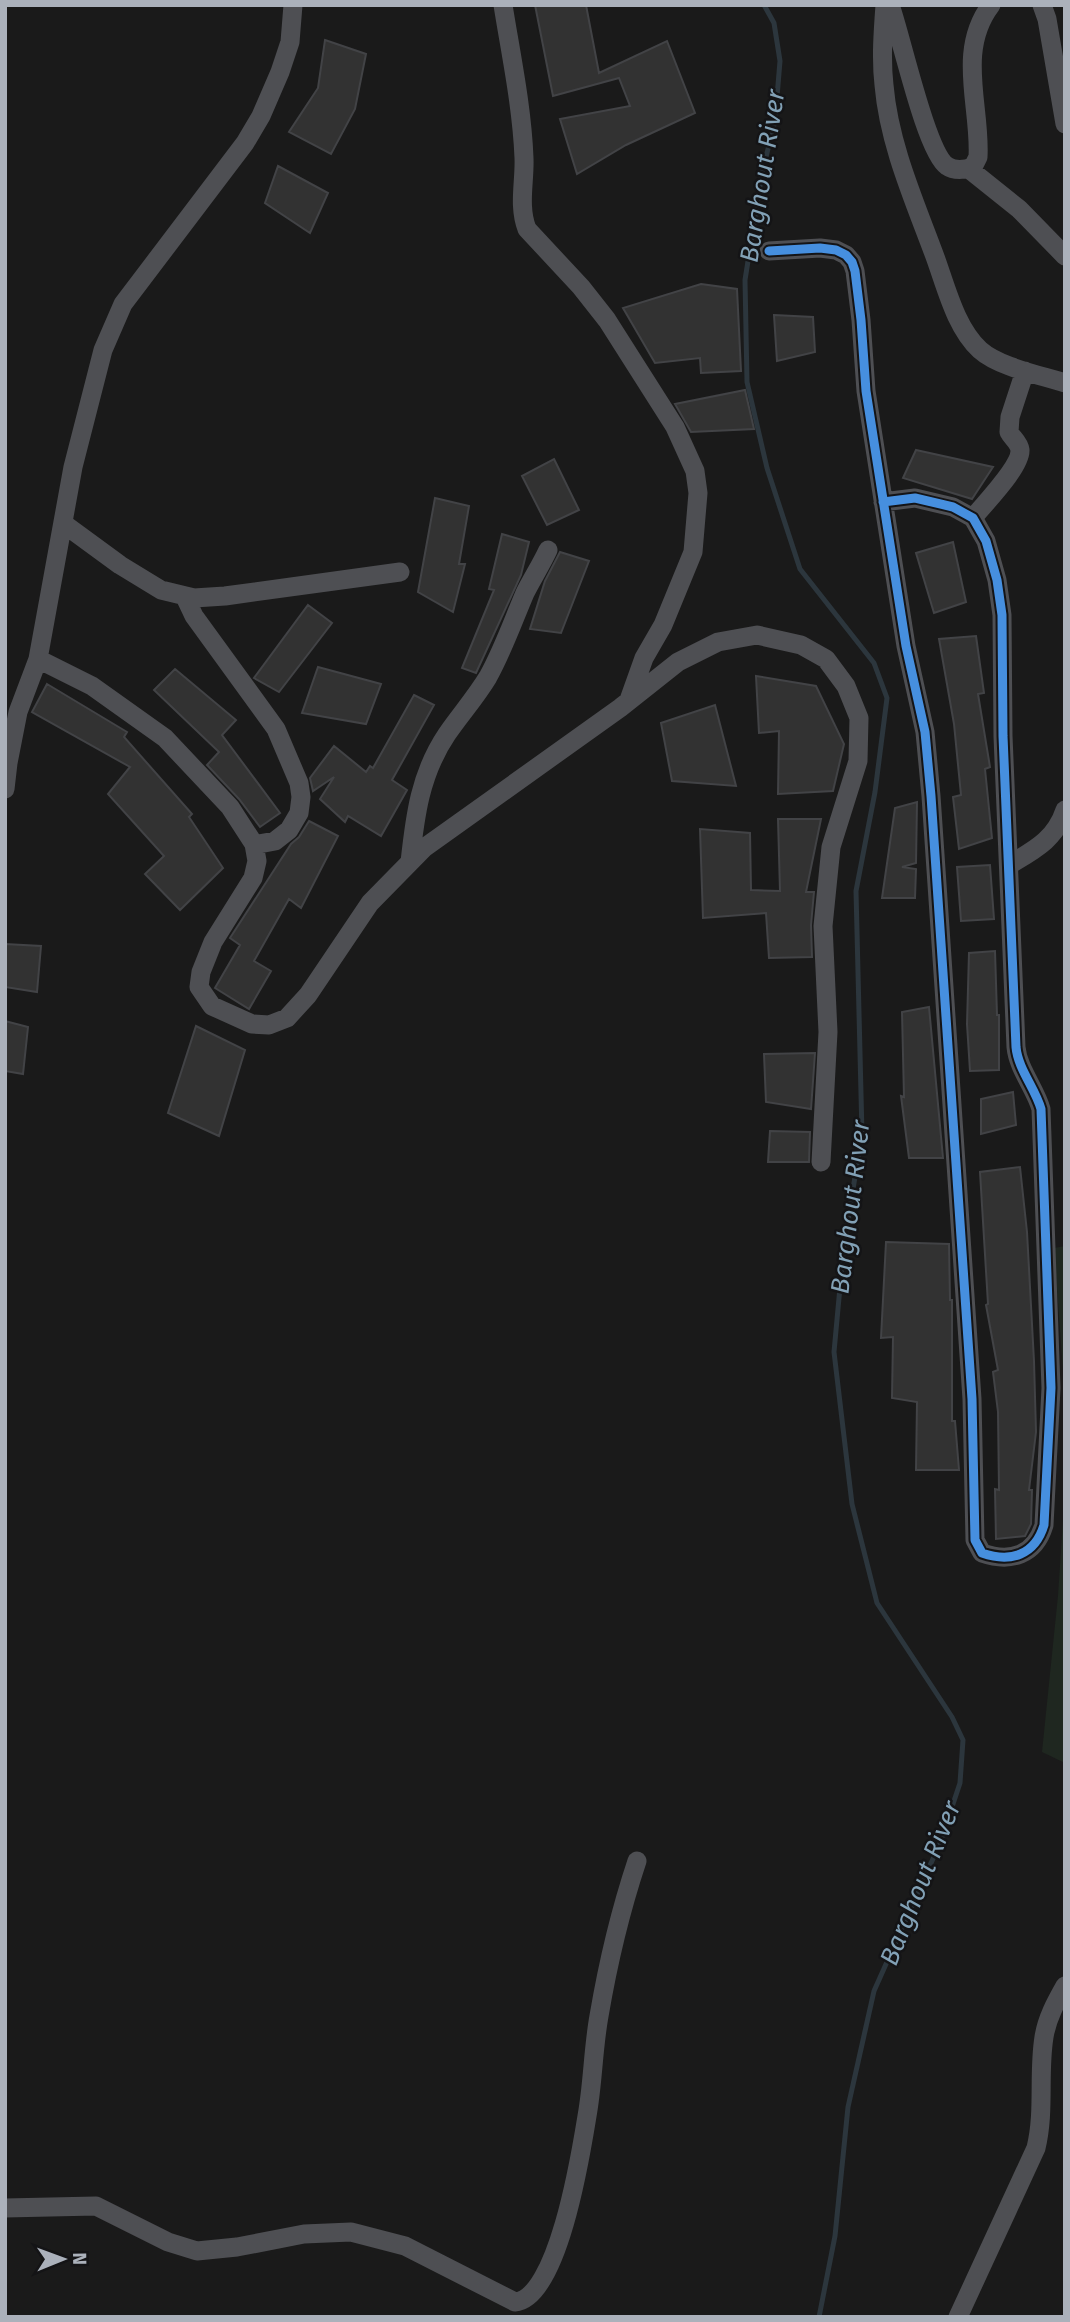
<svg xmlns="http://www.w3.org/2000/svg" width="1070" height="2322" font-family="'Fira Sans',sans-serif">
<style>
.green{fill:#1f2720}
.lines{fill:none;stroke-linecap:round;stroke-linejoin:round}
.stream{stroke:#2c363d;stroke-width:5}
.building{fill:#323232;stroke:#424346;stroke-width:2}
.minor{stroke:#4e4f53;stroke-width:19}
.cycleway-casing{stroke:#141416;stroke-width:13}
.cycleway{stroke:#468fdf;stroke-width:9}
.labels{text-anchor:middle;stroke-width:5;stroke-linejoin:round;paint-order:stroke}
.water-label{font-size:26px;font-style:italic;fill:#82a1b6;stroke:#141416}
</style>
<rect width="100%" height="100%" fill="#1a1a1a"/>
<path class="green" d="M1065 1246V1398L1054 1248Z
M1065 1489V1763L1042 1752 1058 1596Z"/>
<g class="lines">
<path class="stream" d="M764 5 774 23 780 61 775 121 762 173 745 280 747 382 767 468 800 569 874 663 887 698 875 792 856 891 862 1134 844 1244 834 1352 852 1504 877 1603 952 1717 963 1740 960 1783 940 1843 874 1991 848 2107 835 2236 819 2317"/>
</g>
<path class="building" d="M535 5H586L599 73 667 41 695 113 626 145 577 174 560 119 630 106 619 78 553 96Z
M325 40 366 54 355 109 331 154 289 132 318 88Z
M278 166 328 193 310 233 265 203Z
M701 284 737 289 741 371 701 373 700 358 655 363 623 308Z
M774 315 813 317 815 352 777 361Z
M745 390 754 429 691 432 675 404Z
M916 450 993 467 972 499 903 478Z
M554 459 579 510 547 525 522 476Z
M435 498 469 506 459 564H465L453 612 418 592Z
M502 534 529 542 521 575 476 673 462 668 494 590 489 589Z
M953 542 966 602 934 613 916 553Z
M560 552 589 561 561 633 530 629 545 581Z
M308 605 332 623 279 692 254 678Z
M976 636 984 693 978 694 990 767 985 769 992 838 959 849 953 797 961 795 954 724 939 639Z
M318 667 381 684 366 724 302 713Z
M175 669 236 720 222 735 280 813 260 827 239 799 207 765 219 752 154 690Z
M756 676 816 686 844 744 833 791 778 794 779 731 759 733Z
M47 684 127 732 124 737 192 814 189 817 223 868 180 910 145 874 164 856 108 794 130 767 32 712Z
M414 695 434 705 392 780 407 790 381 836 348 816 345 822 320 799 334 777 313 791 310 778 334 746 366 772 370 766 373 768Z
M715 705 736 786 672 781 661 723Z
M917 802 916 863 902 867 916 869 915 898H882L895 808Z
M778 819H821L806 892H814L811 925 812 957 769 958 766 913 703 918 700 829 750 833 751 890 780 891Z
M309 821 338 836 301 908 289 899 254 961 271 971 249 1009 215 988 240 945 230 938 291 844 299 837Z
M990 865 994 919 961 921 957 867Z
M5 944 41 946 37 992 5 987Z
M995 951 997 1015H999V1070L970 1071 967 1024 969 953Z
M929 1007 943 1158H909L901 1096 904 1097 902 1012Z
M5 1021 28 1027 23 1074 5 1071Z
M196 1026 245 1050 219 1136 168 1113Z
M815 1053 811 1109 766 1102 764 1054Z
M1013 1092 1016 1125 981 1134V1099Z
M770 1131 810 1132 809 1162H768Z
M1020 1167 1027 1232 1034 1361 1036 1432 1029 1490H1032L1031 1524 1025 1536 996 1539 995 1489 999 1490 998 1412 993 1372 998 1370 986 1305 988 1304 980 1172Z
M886 1242 949 1244 950 1300H952V1421H955L959 1470H916L917 1402 892 1398 893 1337 881 1338Z"/>
<g class="lines">
<path class="minor" d="M503 5C511 55 522 107 524 158 525 181 518 206 527 229L581 287 607 320 675 427 695 471 698 493 693 552 663 625 644 658 629 700
M885 5C883 32 881 59 884 85 889 144 914 200 934 254 946 286 955 327 980 350 999 367 1040 375 1065 383
M890 5C901 35 926 152 947 166 954 171 965 170 973 167L978 157C981 107 956 51 991 5
M1042 5 1047 19 1065 124
M969 169 1019 209 1065 256
M769 251 820 248 836 250 846 255 852 262 855 271 861 320 866 391 906 646 925 732 931 796 972 1399 975 1540 982 1553C1011 1563 1035 1555 1044 1525L1051 1388 1041 1109C1035 1088 1018 1069 1016 1047L1003 736 1002 615 997 580 986 541 973 518 953 507 915 498 883 502
M973 518C984 504 1021 467 1020 450 1019 442 1012 438 1009 432L1010 417 1025 371
M64 524 120 565 161 590 194 598 225 596 400 572
M185 597 194 616 276 729 299 783 301 797 299 813 289 830 275 841 254 845
M38 659 92 686 165 738 230 807 254 844 257 861 253 878 213 942 201 972 199 987 212 1006 252 1024 269 1025 287 1018 308 995 370 903 424 848 620 708 678 662 718 642 757 635 801 645 826 659 846 686 859 718 858 761 831 847 823 926 828 1032 821 1162
M5 789 8 763 18 712 38 659 73 467 103 350 123 304 245 143 261 116 280 72 290 42 293 5
M410 862C415 816 420 774 447 734 460 715 476 697 488 677 503 650 513 621 525 593 532 579 541 565 548 550
M1009 865C1034 850 1055 840 1065 810
M5 2208 96 2206 168 2242 197 2251 237 2247 304 2234 351 2232 405 2246 515 2302C558 2299 581 2153 587 2116 593 2083 593 2049 599 2016 608 1963 620 1912 637 1861
M958 2317 1036 2148C1045 2111 1038 2074 1044 2037 1047 2018 1056 2002 1065 1986"/>
<defs>
<path id="cycleway" d="M769 251 820 248 836 250 846 255 852 262 855 271 861 320 866 391 906 646 925 732 931 796 972 1399 975 1540 982 1553C1011 1563 1035 1555 1044 1525L1051 1388 1041 1109C1035 1088 1018 1069 1016 1047L1003 736 1002 615 997 580 986 541 973 518 953 507 915 498 883 502"/>
</defs>
<use href="#cycleway" class="cycleway-casing"/>
<use href="#cycleway" class="cycleway"/>
</g>
<g class="labels">
<g class="water-label">
<text transform="translate(762 176) rotate(-81)" y="9">Barghout River</text>
<text transform="translate(850 1207) rotate(-83)" y="9">Barghout River</text>
<text transform="translate(920 1883) rotate(-68)" y="9">Barghout River</text>
</g>
</g>
<rect width="1070" height="2322" fill="none" stroke="#abb1bb" stroke-width="14"/>
<g transform="translate(63 2259) rotate(89)" stroke="#141416" stroke-width="5" paint-order="stroke">
<path d="M0-5L12 26L0 18L-12 26Z" fill="#abb1bb"/>
<text y="-10" font-size="19" font-weight="bold" text-anchor="middle" fill="#abb1bb">N</text>
</g>
</svg>
